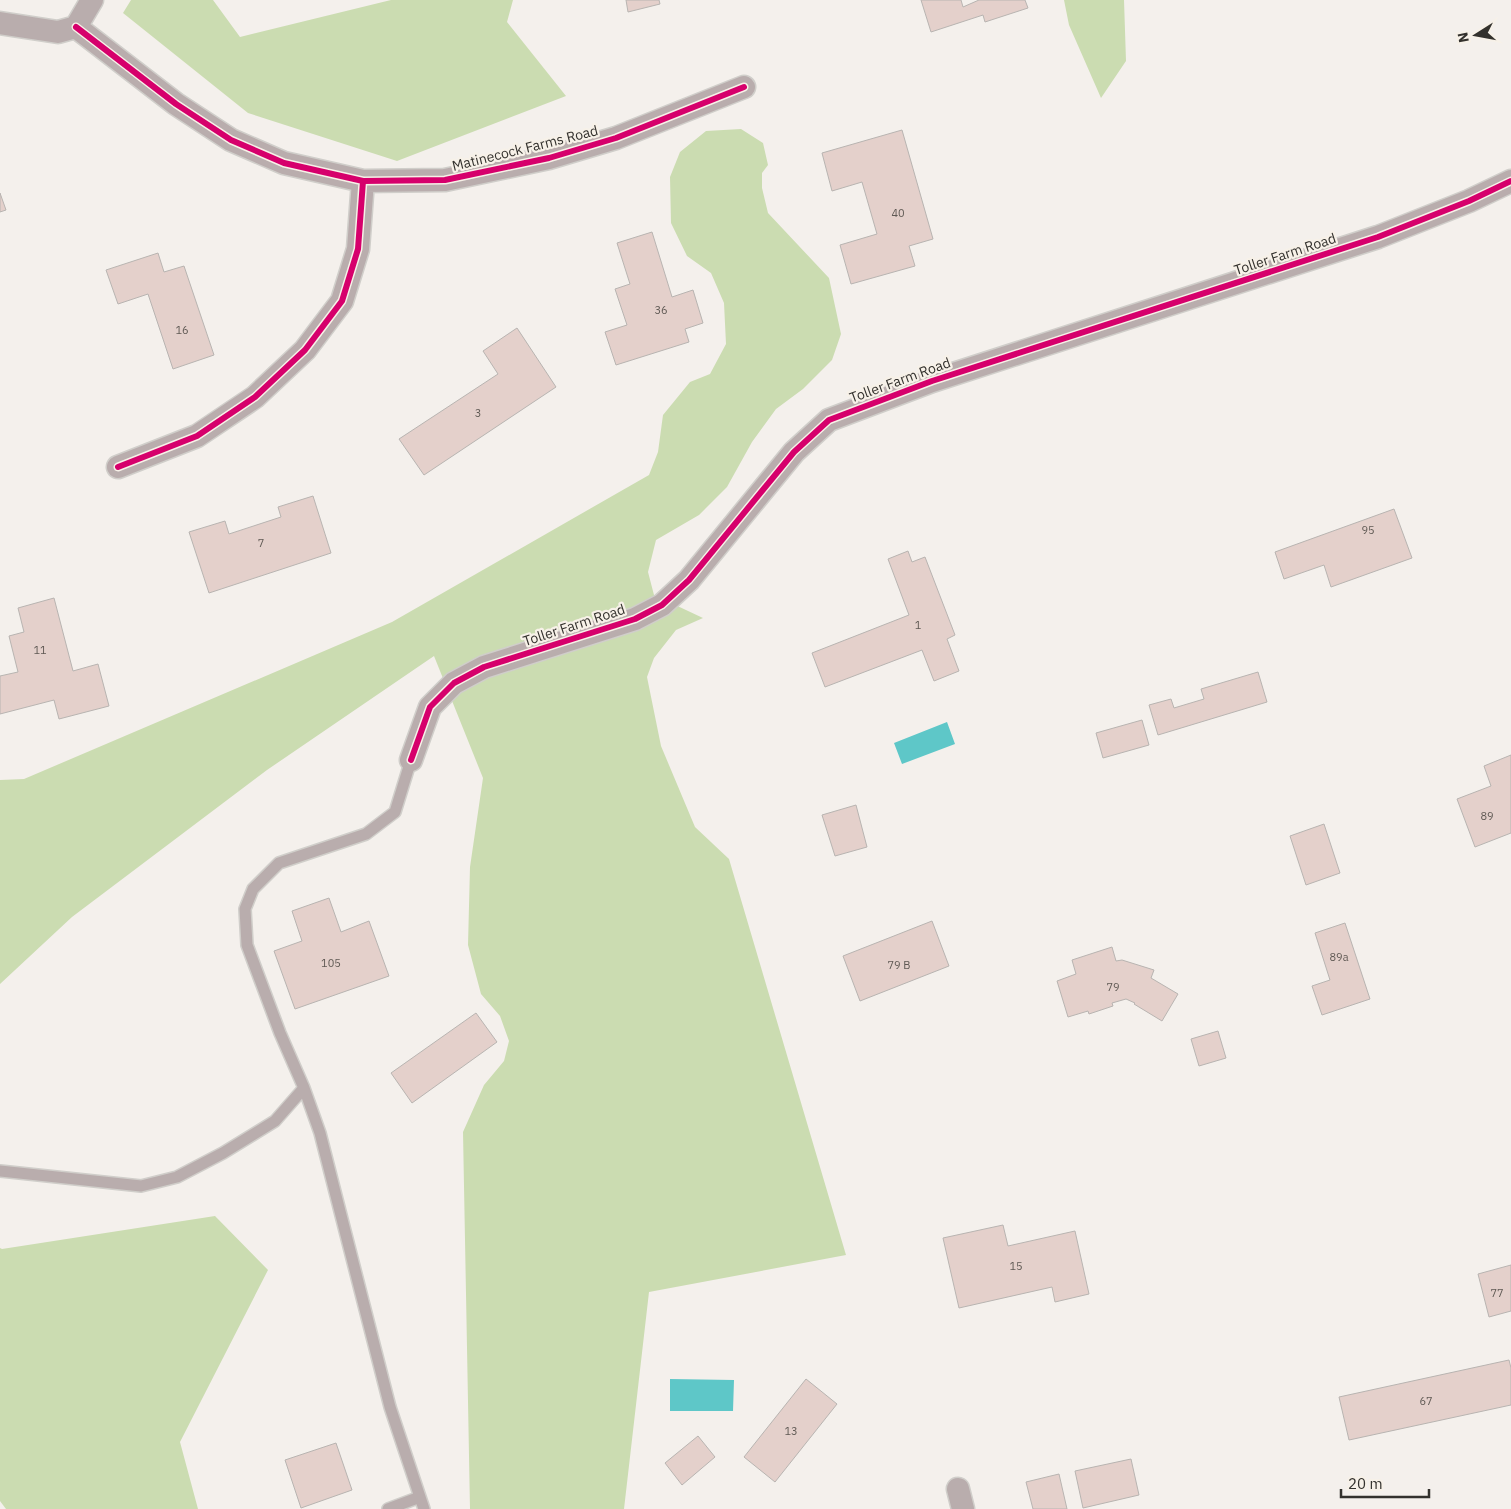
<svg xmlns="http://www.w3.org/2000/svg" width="1511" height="1509" font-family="'IBM Plex Sans',sans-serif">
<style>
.green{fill:#cbdcb1}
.water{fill:#5ec7c8}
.building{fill:#e4d0cb;stroke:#b8b4b1}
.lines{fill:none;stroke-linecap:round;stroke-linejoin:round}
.service-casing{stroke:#d0ceca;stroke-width:14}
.minor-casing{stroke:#d0ceca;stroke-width:25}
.service{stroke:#b9adad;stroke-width:11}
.minor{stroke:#b9adad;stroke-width:22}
.cycleway-casing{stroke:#f7f1e8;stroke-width:9}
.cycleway{stroke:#d6006c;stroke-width:6}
.labels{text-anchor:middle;stroke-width:4.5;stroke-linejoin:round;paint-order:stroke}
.number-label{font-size:11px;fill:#5f5954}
.street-label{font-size:14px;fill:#33312d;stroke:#f7f1e8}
</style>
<rect width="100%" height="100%" fill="#f4f0ec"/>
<path class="green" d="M131 0H213L240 37 391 0H513L507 22 566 96 397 161 248 113 123 13Z
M1064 0H1124L1126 61 1101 98 1069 25Z
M741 129 763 143 768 165 762 173V188L768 213 829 278 841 334 832 360 803 389 776 409 752 442 727 487 699 515 656 540 648 572 654 595 703 618 676 630 654 658 647 677 661 746 695 827 729 859 846 1255 649 1292 624 1509H470L463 1132 484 1085 504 1061 509 1041 500 1016 481 994 468 945 470 867 483 778 434 656 267 770 72 917 0 984V780L24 779 392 622 649 475 658 452 663 415 690 382 710 374 726 344 724 303 711 273 687 256 671 223 670 177 680 152 706 131Z
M215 1216 268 1270 180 1442 198 1509H6L0 1501V1248L2 1249Z"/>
<path class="water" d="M947 722 955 744 902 764 894 743Z
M670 1379 734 1380 733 1411H670Z"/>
<path class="building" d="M626 0H659L660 4 628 12Z
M921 0H961L963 7 979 0H1025L1028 8 985 22 983 15 931 32Z
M902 130 933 239 909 246 915 266 851 284 840 245 877 234 862 182 832 191 822 153Z
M0 193 6 210 0 212Z
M652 232 672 297 693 290 703 323 685 329 689 342 616 365 605 332 627 325 615 289 630 284 617 243Z
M158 253 164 272 184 266 214 355 173 369 148 294 118 304 106 270Z
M517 328 556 387 424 475 399 439 498 374 483 351Z
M313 496 331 553 209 593 189 532 225 521 229 534 281 517 278 507Z
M1394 509 1412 558 1331 587 1324 565 1284 579 1275 552Z
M908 551 912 562 925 557 955 635 947 639 959 671 934 681 922 650 825 687 812 653 909 615 888 559Z
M54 598 73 671 98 664 109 706 59 719 54 700 0 714V676L18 672 9 636 24 632 18 608Z
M1258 672 1267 702 1158 735 1149 705 1171 699 1174 708 1204 699 1201 689Z
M1142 720 1149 745 1103 758 1096 733Z
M1511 755V833L1475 847 1457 799 1491 786 1484 766Z
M856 805 867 847 835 856 822 815Z
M1324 824 1340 873 1306 885 1290 836Z
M329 898 341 932 369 921 389 976 295 1009 274 951 302 941 292 911Z
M932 921 949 966 860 1001 843 956Z
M1345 923 1370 999 1322 1015 1312 986 1330 980 1315 933Z
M1112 947 1116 961 1122 960 1154 970 1151 978 1178 994 1162 1021 1134 1004 1135 1003 1126 999 1112 1003 1113 1006 1089 1014 1088 1011 1068 1017 1057 981 1076 974 1072 960Z
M476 1013 497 1042 412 1103 391 1073Z
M1218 1031 1226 1058 1199 1066 1191 1039Z
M1003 1225 1008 1246 1075 1231 1089 1294 1055 1302 1052 1287 959 1308 943 1238Z
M1511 1265V1311L1489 1317 1478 1274Z
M1509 1360 1511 1368V1405L1349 1440 1339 1397Z
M806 1379 837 1404 775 1482 744 1457Z
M698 1436 715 1457 682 1485 665 1463Z
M336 1443 352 1490 301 1508 285 1460Z
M1131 1459 1139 1495 1083 1508 1075 1471Z
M1059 1474 1067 1509H1033L1026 1482Z"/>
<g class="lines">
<defs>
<path id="service" d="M411 760 395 812 366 834 279 863 253 889 245 909 247 945 280 1033 304 1088 320 1133 390 1407 424 1509
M0 1171 141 1186 177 1177 223 1153 275 1121 304 1088
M388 1509 420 1497"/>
<path id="minor" d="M0 23 58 32 76 27
M76 27 176 104 231 140 284 163 363 181 445 180 549 158 616 138 744 87
M76 27 92 0
M118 467 197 436 255 397 305 350 342 301 358 249 363 181
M411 760 430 707 454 683 484 667 635 619 662 605 689 580 794 452 829 420 932 381 1378 237 1469 201 1511 181
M958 1489 963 1509"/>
</defs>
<use href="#service" class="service-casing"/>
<use href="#minor" class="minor-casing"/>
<use href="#service" class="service"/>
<use href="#minor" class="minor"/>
<defs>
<path id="cycleway" d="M76 27 176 104 231 140 284 163 363 181 445 180 549 158 616 138 744 87
M118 467 197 436 255 397 305 350 342 301 358 249 363 181
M411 760 430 707 454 683 484 667 635 619 662 605 689 580 794 452 829 420 932 381 1378 237 1469 201 1511 181"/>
</defs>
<use href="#cycleway" class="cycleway-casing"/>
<use href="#cycleway" class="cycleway"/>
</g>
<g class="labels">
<g class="number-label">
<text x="898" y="217">40</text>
<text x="661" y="314">36</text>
<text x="182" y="334">16</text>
<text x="478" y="417">3</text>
<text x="1368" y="534">95</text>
<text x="261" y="547">7</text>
<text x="918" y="629">1</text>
<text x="40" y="654">11</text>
<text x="1487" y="820">89</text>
<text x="1339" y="961">89a</text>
<text x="331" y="967">105</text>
<text x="899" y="969">79 B</text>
<text x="1113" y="991">79</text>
<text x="1016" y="1270">15</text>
<text x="1497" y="1297">77</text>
<text x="1426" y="1405">67</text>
<text x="791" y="1435">13</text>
</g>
<g class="street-label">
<text transform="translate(525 148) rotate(-14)" y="5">Matinecock Farms Road</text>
<text transform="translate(1285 254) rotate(-18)" y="5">Toller Farm Road</text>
<text transform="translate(900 380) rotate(-20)" y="5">Toller Farm Road</text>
<text transform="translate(574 625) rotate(-18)" y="5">Toller Farm Road</text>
</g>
</g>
<g transform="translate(1476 35) rotate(259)" stroke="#f7f1e8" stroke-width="4" paint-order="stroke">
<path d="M0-4L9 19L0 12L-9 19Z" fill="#33312d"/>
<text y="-8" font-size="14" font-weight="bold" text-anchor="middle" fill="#33312d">N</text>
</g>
<path d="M1341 1489v8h88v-8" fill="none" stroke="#33312d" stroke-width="2.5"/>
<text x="1348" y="1489" font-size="15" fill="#33312d" stroke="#f7f1e8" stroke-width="4" paint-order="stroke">20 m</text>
</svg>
